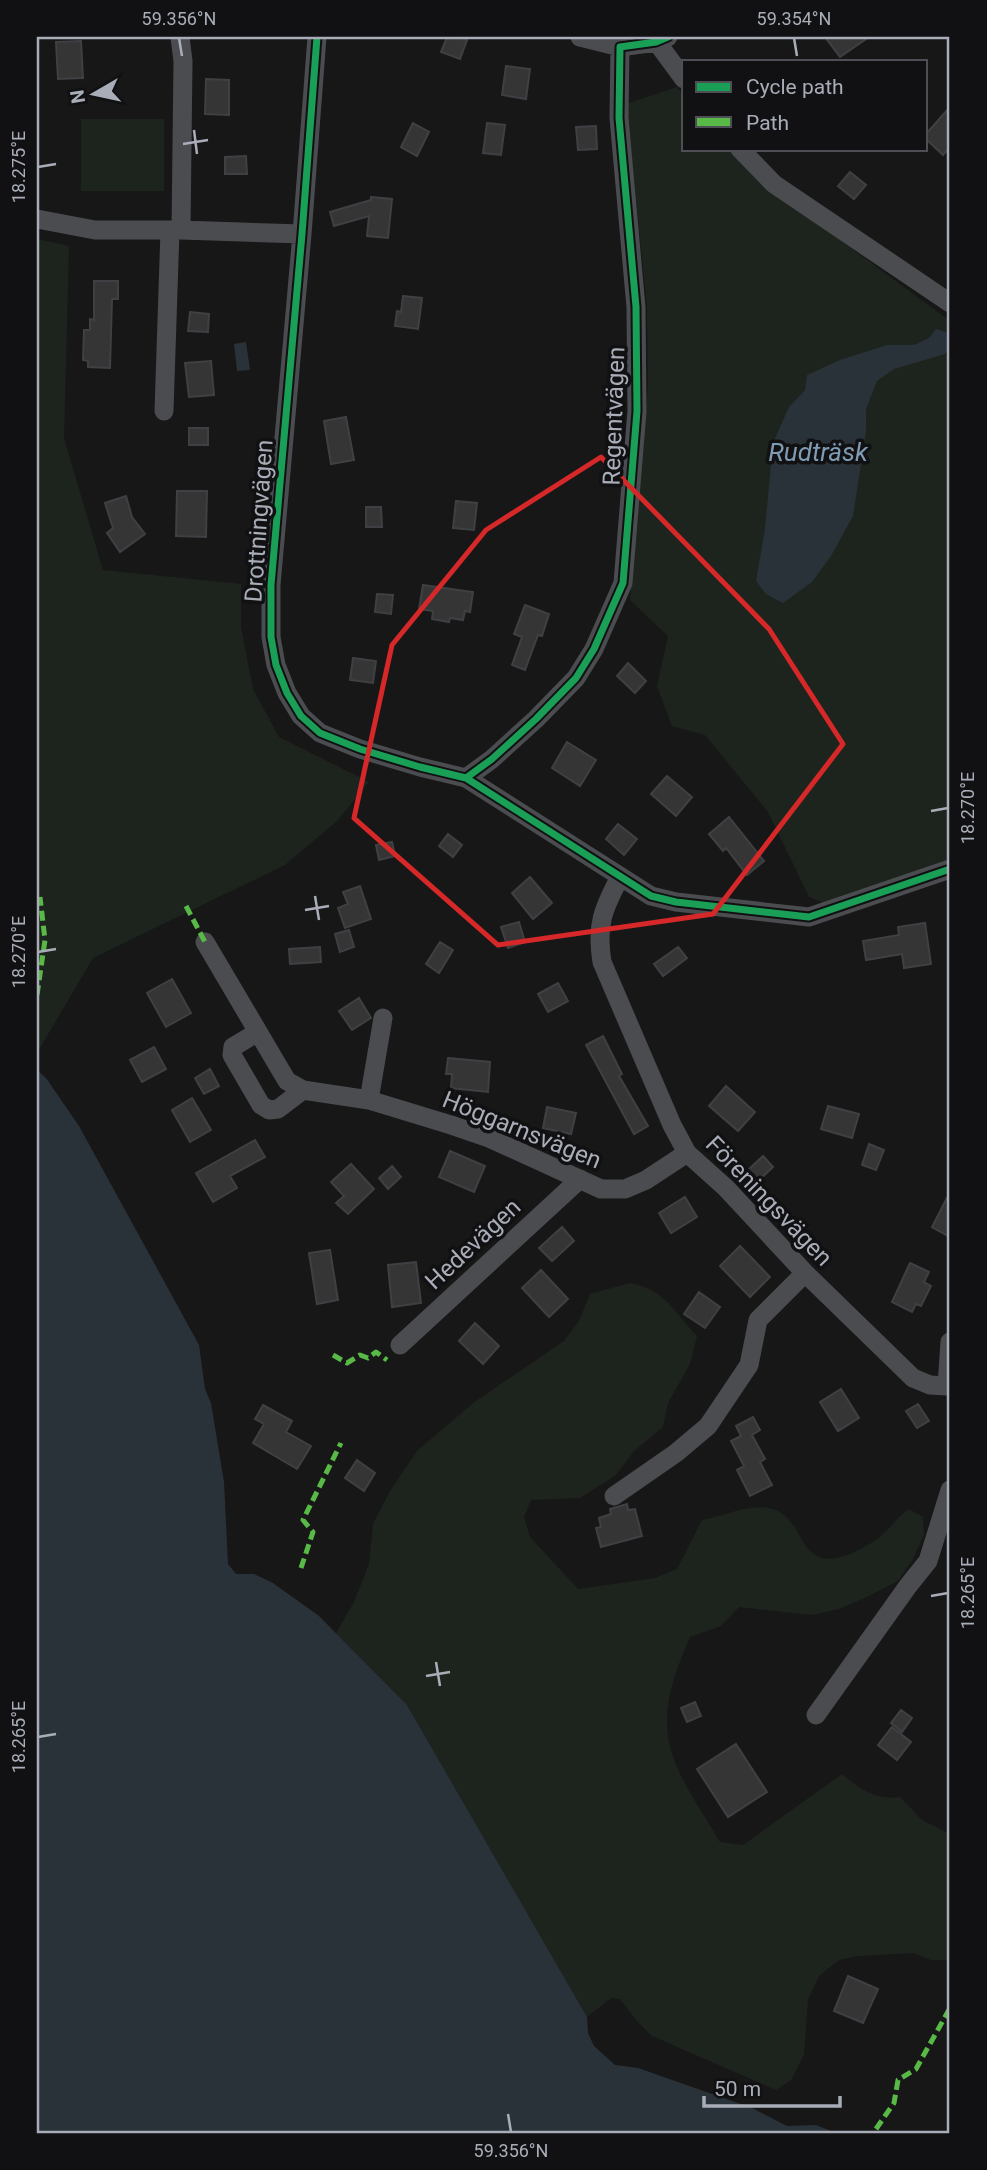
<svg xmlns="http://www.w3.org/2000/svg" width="987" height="2170" font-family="Roboto,sans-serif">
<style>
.green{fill:#1d241e}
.water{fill:#2a3239}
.building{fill:#353536;stroke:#3f4043;stroke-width:2}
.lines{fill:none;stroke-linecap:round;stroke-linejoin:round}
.minor{stroke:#4b4c50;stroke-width:19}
.quiet{stroke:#58b947;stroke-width:5;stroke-dasharray:10 5;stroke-linecap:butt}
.cycleway-casing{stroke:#111113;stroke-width:11}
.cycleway{stroke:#1a9f57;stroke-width:7}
.marked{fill:none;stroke:#d62828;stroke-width:5;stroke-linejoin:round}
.ticks{fill:none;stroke:#a8adb8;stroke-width:2.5}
.labels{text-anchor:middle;stroke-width:7;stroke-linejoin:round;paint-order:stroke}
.street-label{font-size:24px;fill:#a8adb8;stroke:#111113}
.water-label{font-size:26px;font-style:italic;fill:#7f9bb3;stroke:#111113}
.neatline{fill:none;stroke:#a8adb8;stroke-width:2.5}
.ticks-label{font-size:18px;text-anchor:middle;fill:#a8adb8}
</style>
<rect width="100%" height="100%" fill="#171717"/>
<path class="green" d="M677 87 684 96V149H731L809 217 950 321V876L839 909 809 897 768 812 705 735 672 726 657 686 668 636 630 600 648 387 647 306 626 104Z
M81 119H164V191H81Z
M37 239 69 246 64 438 103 570 241 584V627L253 689 279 737 369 782 338 820 285 865 93 958 37 1053Z
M630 1283C666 1290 673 1311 697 1336L690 1364 668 1403 663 1427 635 1450 615 1476 580 1498 531 1500 524 1517 530 1537 578 1589 655 1578 677 1569 702 1520C724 1516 754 1501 776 1510 807 1523 797 1574 850 1554 861 1550 879 1539 886 1531 895 1523 898 1516 909 1509L923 1517 924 1535 912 1561 898 1581 869 1596 839 1609 812 1615 739 1607 721 1626 690 1637C678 1665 666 1695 667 1725 668 1767 700 1807 720 1842L743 1845 842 1774C862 1790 874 1800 900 1797L922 1820 950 1834V1960H931L913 1953 858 1956 839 1960 819 1976 808 2000 804 2055 791 2080 776 2090 652 2036 636 2020 620 1999 611 1998 587 2017 407 1705 336 1633 354 1602 369 1564 373 1524 390 1491 417 1451 473 1403 564 1341 579 1321 590 1294Z"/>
<path class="water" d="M936 329 948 333C952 341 950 347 945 354L894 369 877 381 866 409V431L853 516 831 556 812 582 783 603 766 594 756 581 765 529 773 443 789 407 805 390 807 375 840 360 887 345H914L929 338Z
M246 342 250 370 237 371 234 344Z
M37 1070 46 1078 79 1126 199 1345 205 1389 211 1403 224 1482 228 1564 236 1574H254L273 1583 319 1616 407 1705 587 2017 588 2033 594 2046 615 2065 638 2068 752 2108 787 2126 816 2125 836 2133H37Z"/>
<path class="building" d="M447 37H459L467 40 460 59 441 52Z
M825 37H869L840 57Z
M81 41 83 78 58 79 56 42Z
M506 66 530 69 526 99 502 95Z
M206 79 229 80V115L205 114Z
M950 107V147L943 155 926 139V134Z
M413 123 429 132 417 156 401 147Z
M487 123 505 125 501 155 483 153Z
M596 126 597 149 578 150 576 127Z
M246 156 247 174H225V157Z
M850 172 866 185 854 199 838 186Z
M371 197 392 199 388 238 367 236 369 216 334 226 330 212 371 200Z
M94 281H118V299H112L110 368 88 367V361L83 360 84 330H90V319L94 320Z
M403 296 422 298 418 329 395 326 397 311 401 312Z
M190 312 209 314 208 332 188 331Z
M211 361 214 395 189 397 185 363Z
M346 417 354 460 331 464 324 421Z
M189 428H208V445H189Z
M177 491H207L206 537 176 536Z
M126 496 132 517 145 534 120 552 107 533 113 528 105 503Z
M456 501 477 503 474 530 453 528Z
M366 507H381L382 527H366Z
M423 585 473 592 470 612 465 611 463 620 450 618 449 622 432 619 433 611 419 609Z
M377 594 393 595 391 614 375 612Z
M525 605 549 614 542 636 538 635 525 670 512 665 522 637 514 634Z
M353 658 376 661 373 683 350 680Z
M628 663 646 681 635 693 617 676Z
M567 742 596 760 580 786 552 768Z
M667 776 692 797 676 816 651 794Z
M729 817 764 861 747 875 726 848 723 851 709 834Z
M618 824 637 839 624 855 606 839Z
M448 834 462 845 453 857 439 846Z
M392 842 395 856 379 860 376 845Z
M530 877 552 903 533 919 512 893Z
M360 886 371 919 345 928 338 908 348 904 343 892Z
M519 922 525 942 508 948 501 927Z
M925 923 931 964 904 968 902 954 866 960 863 941 899 935 898 927Z
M349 930 354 947 340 952 335 934Z
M440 942 453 950 439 973 426 964Z
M320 947 321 962 290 964 289 949Z
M678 947 687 958 663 976 654 964Z
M172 979 191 1013 166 1027 147 993Z
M558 983 568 1001 548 1012 538 994Z
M359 998 371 1018 352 1030 339 1011Z
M603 1036 622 1074 619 1076 648 1126 634 1134 586 1045Z
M154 1047 166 1069 142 1082 130 1060Z
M448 1058 490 1062 488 1092 451 1088 452 1074H446Z
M210 1069 219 1086 204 1094 195 1078Z
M726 1086 755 1112 738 1131 709 1106Z
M192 1098 211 1130 190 1142 172 1110Z
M828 1106 859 1114 852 1138 821 1129Z
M547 1107 576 1113 571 1134 543 1128Z
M255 1140 265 1157 230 1176 237 1188 213 1202 196 1173Z
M869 1144 884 1150 876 1170 862 1165Z
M450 1151 485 1166 474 1192 439 1177Z
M763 1156 773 1167 758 1181 748 1170Z
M351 1164 374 1189 348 1214 336 1203 344 1196 331 1182Z
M392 1166 401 1177 388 1189 379 1178Z
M950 1192V1237L932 1227Z
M685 1197 697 1217 671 1233 659 1213Z
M562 1227 574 1241 552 1261 539 1248Z
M740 1246 770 1277 750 1297 720 1266Z
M330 1250 338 1300 317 1304 309 1253Z
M416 1262 421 1303 392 1307 388 1265Z
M910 1263 929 1272 924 1282 931 1286 921 1306 916 1304 912 1312 892 1302Z
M541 1270 568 1299 549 1317 522 1288Z
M699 1292 720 1307 705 1328 684 1314Z
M475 1323 499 1346 483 1364 459 1341Z
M841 1389 859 1418 838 1431 820 1402Z
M918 1404 929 1421 917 1428 906 1411Z
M263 1405 292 1421 286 1432 311 1446 297 1469 253 1443 264 1424 255 1419Z
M753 1417 760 1430 752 1435 765 1459 760 1462 772 1485 750 1496 737 1470 744 1466 731 1441 741 1436 736 1426Z
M357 1460 375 1473 364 1491 345 1478Z
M627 1504 628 1510 635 1509 642 1536 601 1547 596 1528 601 1527 599 1518 611 1514 610 1509Z
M695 1702 701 1716 687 1722 681 1708Z
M901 1710 912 1718 902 1732 891 1723Z
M892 1727 911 1742 897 1760 878 1745Z
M736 1744 767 1792 728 1817 697 1769Z
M848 1976 878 1989 863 2023 834 2011Z"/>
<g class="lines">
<path class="minor" d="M180 37 183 61 181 230
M317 37 302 234 271 585V637L276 665 287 693 301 716 320 733 360 749 420 767 466 778 651 896 676 902 809 917 950 869
M580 37 620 47
M653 37 684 79
M740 149 774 184 950 303
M37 219 95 230H181L302 234
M164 411 170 230
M466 778 492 759 536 719 576 678 594 649 623 583 637 411 636 307 619 118 620 47 656 42 668 37
M620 877C603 909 596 925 602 962L672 1125 687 1153 726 1188 805 1273 913 1378 930 1385 947 1386 950 1342
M205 942 287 1081 303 1090 369 1100 451 1125 489 1138 601 1189H625L646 1180 687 1153
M258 1032 233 1047 232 1055 261 1105 269 1110 278 1109 303 1090
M369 1100 383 1018
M400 1345 580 1179
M614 1496 676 1453 708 1426 749 1365 758 1320 805 1273
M816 1715 908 1586 928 1561 950 1490"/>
<path class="quiet" d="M186 906 205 942
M37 995 45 940 40 897
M333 1355 347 1363 360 1355 368 1358 376 1352 387 1360
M301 1568 313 1532 303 1520 341 1443
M876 2129 894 2103 898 2080 916 2069 950 2008"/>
<defs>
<path id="cycleway" d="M317 37 302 234 271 585V637L276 665 287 693 301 716 320 733 360 749 420 767 466 778 651 896 676 902 809 917 950 869
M466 778 492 759 536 719 576 678 594 649 623 583 637 411 636 307 619 118 620 47 656 42 668 37"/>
</defs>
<use href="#cycleway" class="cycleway-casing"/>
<use href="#cycleway" class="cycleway"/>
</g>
<path class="marked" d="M601 457 769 629 843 744 713 914 498 945 354 818 392 645 486 530Z"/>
<path class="ticks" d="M179 38 182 56M794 38 797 56M194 130 197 154M183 144 208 140M38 167 56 164M931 811 948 808M315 896 319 920M305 910 329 906M38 952 56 949M931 1596 948 1593M436 1662 440 1686M426 1676 450 1672M38 1737 56 1734M508 2114 511 2132"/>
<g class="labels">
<g class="street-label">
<text transform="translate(614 416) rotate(-88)" y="8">Regentvägen</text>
<text transform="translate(259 521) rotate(-86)" y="8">Drottningvägen</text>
<text transform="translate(522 1130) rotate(22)" y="8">Höggarnsvägen</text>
<text transform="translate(769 1201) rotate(46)" y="8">Föreningsvägen</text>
<text transform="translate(473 1244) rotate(-43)" y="8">Hedevägen</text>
</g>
<g class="water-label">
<text x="818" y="461">Rudträsk</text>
</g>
</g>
<rect width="987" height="2170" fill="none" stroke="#111113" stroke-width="77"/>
<rect x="682" y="60" width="245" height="91" fill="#111113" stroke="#4d4f55" stroke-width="2"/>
<rect x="696" y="82" width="35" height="10" fill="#1a9f57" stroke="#4d4f55" stroke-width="2"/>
<text x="746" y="94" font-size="21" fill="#a8adb8">Cycle path</text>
<rect x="696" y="117" width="35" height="10" fill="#58b947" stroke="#4d4f55" stroke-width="2"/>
<text x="746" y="130" font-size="21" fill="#a8adb8">Path</text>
<g transform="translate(94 94) rotate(261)" stroke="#111113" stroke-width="5" paint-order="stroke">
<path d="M0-5L12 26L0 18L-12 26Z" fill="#a8adb8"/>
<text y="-10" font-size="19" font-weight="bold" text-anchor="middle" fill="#a8adb8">N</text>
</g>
<path d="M704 2096v10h136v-10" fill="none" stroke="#a8adb8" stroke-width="3.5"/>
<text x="714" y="2096" font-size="21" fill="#a8adb8" stroke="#111113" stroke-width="5" paint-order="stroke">50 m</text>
<rect x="38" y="38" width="910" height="2094" class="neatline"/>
<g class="ticks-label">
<text x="179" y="25">59.356°N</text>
<text x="794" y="25">59.354°N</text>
<text transform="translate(19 167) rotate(-90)" y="6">18.275°E</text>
<text transform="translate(968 808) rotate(-90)" y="6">18.270°E</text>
<text transform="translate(19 952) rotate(-90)" y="6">18.270°E</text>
<text transform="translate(968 1593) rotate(-90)" y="6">18.265°E</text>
<text transform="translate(19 1737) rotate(-90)" y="6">18.265°E</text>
<text x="511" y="2157">59.356°N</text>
</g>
</svg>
